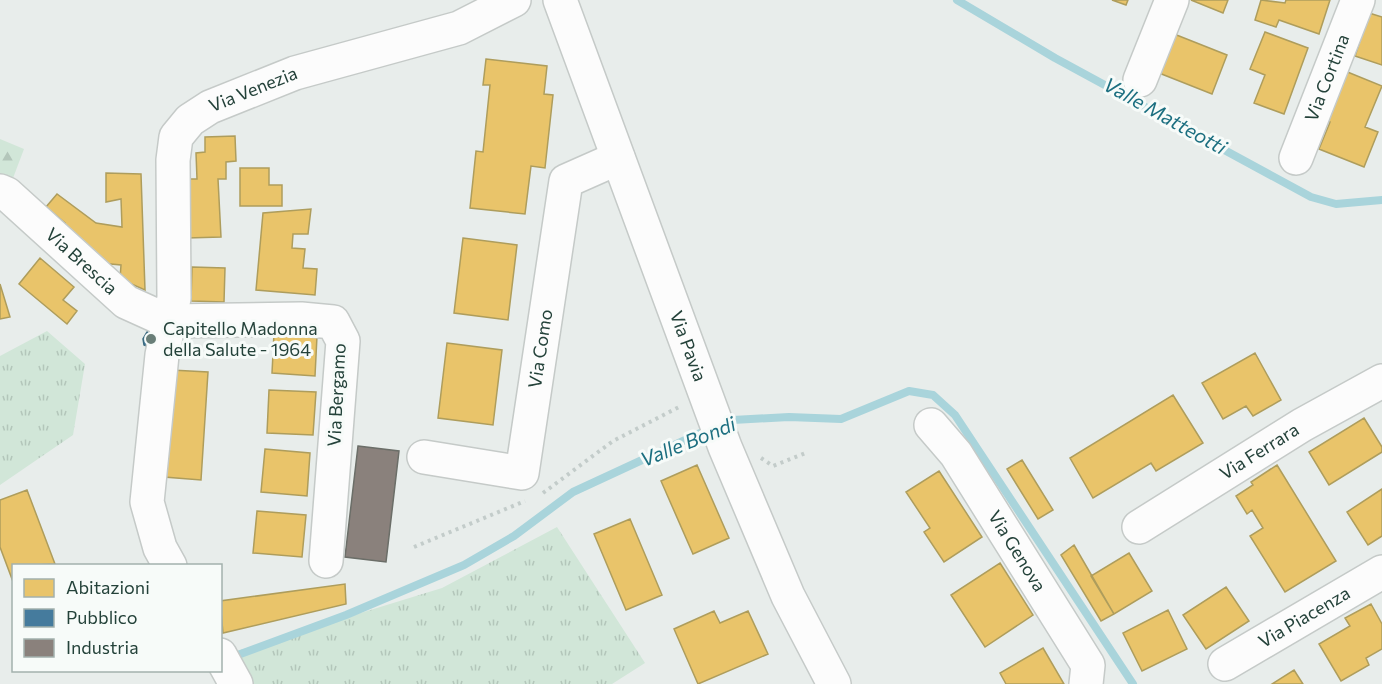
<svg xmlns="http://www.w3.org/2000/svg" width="1382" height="684" font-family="Commissioner,sans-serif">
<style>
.grass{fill:url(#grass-tufts)}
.forest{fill:url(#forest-firs)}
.homes{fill:#e9c46a;stroke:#ae9d5c;stroke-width:1.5}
.public{fill:#457b9d;stroke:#3b6a7f;stroke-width:1.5}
.industry{fill:#8a817c;stroke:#6b6e68;stroke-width:1.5}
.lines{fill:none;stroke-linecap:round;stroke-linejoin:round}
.stream{stroke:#a9d4db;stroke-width:8}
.minor-casing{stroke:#c5cac8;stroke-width:36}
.path{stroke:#c3ccca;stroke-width:4;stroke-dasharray:3 4.5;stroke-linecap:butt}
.minor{stroke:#fcfcfc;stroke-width:33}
.poi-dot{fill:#697e78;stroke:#f7fbf9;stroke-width:2}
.labels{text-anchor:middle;stroke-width:6;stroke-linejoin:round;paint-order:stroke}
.street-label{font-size:18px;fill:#24423a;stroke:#f7fbf9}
.poi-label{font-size:18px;fill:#24423a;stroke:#f7fbf9;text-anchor:start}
.water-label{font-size:20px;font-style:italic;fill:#1c6f80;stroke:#f7fbf9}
</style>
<defs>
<pattern id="grass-tufts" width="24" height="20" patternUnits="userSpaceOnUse" patternTransform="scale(1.5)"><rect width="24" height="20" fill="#d1e6d8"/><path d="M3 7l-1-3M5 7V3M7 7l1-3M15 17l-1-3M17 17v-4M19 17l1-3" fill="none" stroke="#b3c6ba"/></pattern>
<pattern id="forest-firs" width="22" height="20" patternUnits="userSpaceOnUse" patternTransform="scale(1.5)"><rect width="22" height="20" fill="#d1e6d8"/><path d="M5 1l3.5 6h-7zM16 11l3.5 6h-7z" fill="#b3c6ba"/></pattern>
</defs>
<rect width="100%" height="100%" fill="#e8edeb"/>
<path class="grass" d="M47 331 85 364 73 435 0 485V356Z
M557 527 645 663 612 684H236L221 656 442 588Z"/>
<path class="forest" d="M0 139 24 149 7 194 0 191Z"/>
<path class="homes" d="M1112 0H1128L1126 5Z
M1191 0H1228L1223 13Z
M1261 0 1285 3 1286 0H1330L1319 34 1279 20 1276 27 1255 20Z
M1369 13 1382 17V65L1355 56Z
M1169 32 1227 55 1212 94 1154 71Z
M1265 32 1308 48 1284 114 1254 103 1265 75 1250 69Z
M486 59 547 66 544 94 553 95 545 168 531 166 525 214 470 208 476 151 483 152 490 85H483Z
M1345 71 1382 86 1365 127 1378 132 1364 167 1319 149 1330 122 1325 121Z
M235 136 236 161 226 162V179H218L221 237 187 238 185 179H197L196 153 205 152V137Z
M240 168H269V185H282V206H240Z
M106 173 141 174 145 290 120 279 121 265 100 263 68 235 65 223 46 207 57 194 96 223 122 227 121 199 106 202Z
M311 209 308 234H293L292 248 305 249 303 268 317 269 315 295 256 290 263 213Z
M463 238 517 245 508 320 454 313Z
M40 258 74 287 63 300 77 311 67 324 19 284Z
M192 267 225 268 224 302 191 301Z
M0 284 10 317 0 319Z
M274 333 317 336 315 376 272 373Z
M447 343 502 350 493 425 438 418Z
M1255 353 1281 400 1253 416 1246 406 1223 419 1202 383Z
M171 370 208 372 201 480 164 477Z
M269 390 316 392 313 435 267 433Z
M1173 395 1203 443 1156 471 1151 463 1093 498 1070 458Z
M1364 418 1382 447V452L1329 485 1309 452Z
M265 449 310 453 307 496 261 492Z
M1022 460 1053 510 1038 519 1007 469Z
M697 465 729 538 693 554 661 481Z
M1277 465 1336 561 1285 592 1250 536 1263 528 1252 510 1247 514 1236 496 1253 485 1251 482Z
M939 471 982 537 944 562 924 532 930 528 906 492Z
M1382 489V536L1368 545 1347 512Z
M27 490 55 564 14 566 12 579 0 547V500Z
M257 511 306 515 302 557 253 553Z
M630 519 662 595 626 610 594 534Z
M1074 545 1114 614 1101 621 1061 555Z
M1129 553 1152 591 1114 614 1091 576Z
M1000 563 1033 615 985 647 951 595Z
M345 584 346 604 223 633 220 601Z
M1226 587 1249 621 1206 649 1183 615Z
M1371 604 1382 624V649L1366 658 1369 665 1341 681 1319 644 1350 626 1345 618Z
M1168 610 1187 649 1142 671 1123 633Z
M714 611 720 623 748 611 768 654 698 684 674 629Z
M1043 648 1064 684H1006L1000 673Z
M1294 670 1303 684H1272Z"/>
<path class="public" d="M153 329 151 348 144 345 143 339 147 332Z"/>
<path class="industry" d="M358 446 399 451 386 562 345 557Z"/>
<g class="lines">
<path class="stream" d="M957 0 1055 58 1311 197 1336 204 1382 200
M723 424 733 420 789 417 841 419 909 391 933 395 955 415 1133 684
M238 661 235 656 346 615 464 565 514 536 573 492 709 429"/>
<defs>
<g id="minor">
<path id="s1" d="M560 0 725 447 788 596 834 684"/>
<path d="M1140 80 1172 0"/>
<path id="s2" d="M1296 158 1358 0"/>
<path id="s3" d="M0 191 7 194 126 302 168 321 301 319 333 322 343 341 326 561"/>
<path id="s4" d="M931 425 956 454 1088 665 1086 684"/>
<path id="s5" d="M424 457 522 473 566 181 618 158"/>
<path id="s6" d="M1139 527 1302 425 1382 381"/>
<path id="s7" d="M170 566 160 548 147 502 162 355 174 298 173 160 176 137 190 120 210 107 295 73 459 28 514 0"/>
<path d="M220 655 236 684"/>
<path id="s8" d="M1225 664 1382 572"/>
</g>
</defs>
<use href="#minor" class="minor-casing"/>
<path class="path" d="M761 458 773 466 808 452
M543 493 613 441 681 406
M414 547 525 501"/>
<use href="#minor" class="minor"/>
</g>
<circle class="poi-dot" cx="151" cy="339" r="6"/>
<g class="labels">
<g class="street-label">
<text dy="6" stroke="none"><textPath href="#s2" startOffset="86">Via Cortina</textPath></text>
<text dy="6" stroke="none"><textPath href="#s7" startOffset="528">Via Venezia</textPath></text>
<text dy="6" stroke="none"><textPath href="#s3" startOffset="108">Via Brescia</textPath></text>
<text dy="6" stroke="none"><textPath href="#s1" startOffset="369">Via Pavia</textPath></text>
<text dy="6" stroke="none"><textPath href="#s5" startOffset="225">Via Como</textPath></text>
<text transform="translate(337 395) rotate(-87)" y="6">Via Bergamo</text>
<text dy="6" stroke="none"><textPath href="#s6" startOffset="142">Via Ferrara</textPath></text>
<text dy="6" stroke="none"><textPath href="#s4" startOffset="153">Via Genova</textPath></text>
<text dy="6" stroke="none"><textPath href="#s8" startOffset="92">Via Piacenza</textPath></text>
</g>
<g class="poi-label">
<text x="163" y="335">Capitello Madonna<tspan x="163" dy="21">della Salute - 1964</tspan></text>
</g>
<g class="water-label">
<text transform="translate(1165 116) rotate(29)" y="7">Valle Matteotti</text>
<text transform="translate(688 442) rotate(-22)" y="7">Valle Bondi</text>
</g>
</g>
<rect x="12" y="564" width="210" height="108" fill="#f7fbf9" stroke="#a3b1ad" stroke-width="1.5"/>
<rect x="24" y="579" width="30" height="18" fill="#e9c46a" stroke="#a3b1ad" stroke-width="1.5"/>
<text x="66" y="594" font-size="18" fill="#24423a">Abitazioni</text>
<rect x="24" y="609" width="30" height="18" fill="#457b9d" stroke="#a3b1ad" stroke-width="1.5"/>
<text x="66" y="624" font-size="18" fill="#24423a">Pubblico</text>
<rect x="24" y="639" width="30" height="18" fill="#8a817c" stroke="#a3b1ad" stroke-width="1.5"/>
<text x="66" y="654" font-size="18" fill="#24423a">Industria</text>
</svg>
